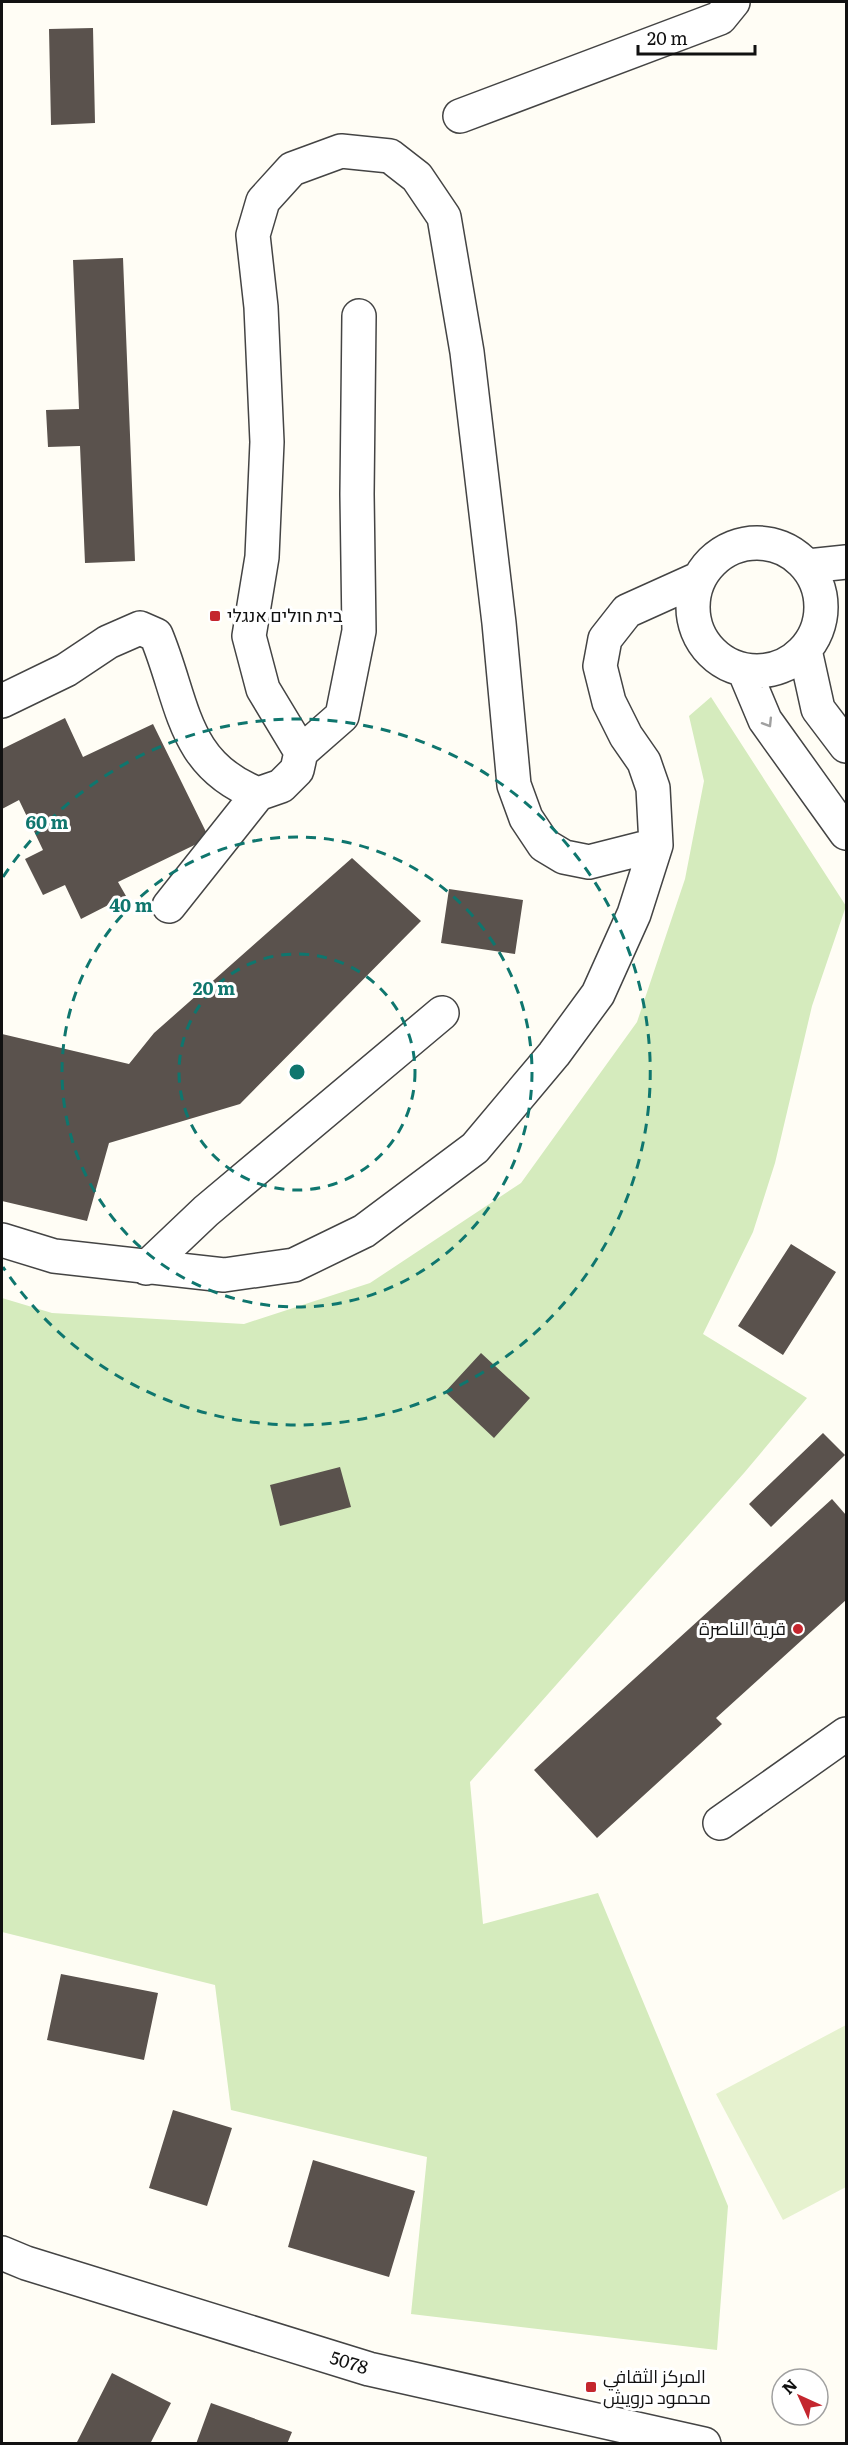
<svg xmlns="http://www.w3.org/2000/svg" width="848" height="2445" font-family="Literata,Cairo,Heebo,serif">
<style>
.green{fill:#d5ebbd}
.pitch{fill:#e6f2cf}
.building{fill:#5a524d}
.lines{fill:none;stroke-linecap:round;stroke-linejoin:round}
.minor-casing{stroke:#444;stroke-width:36}
.minor{stroke:#fff;stroke-width:33}
.oneway{stroke:#a0a0a0}
.ring{fill:none;stroke:#0f766e;stroke-width:3;stroke-dasharray:10 8}
.poi-dot{fill:#c4262e;stroke:#fff;stroke-width:2}
.labels{text-anchor:middle;stroke-width:6;stroke-linejoin:round;paint-order:stroke}
.poi-label{font-size:18px;fill:#111;stroke:#fff;text-anchor:start}
.street-label{font-size:18px;fill:#111;stroke:#fff}
.centre{fill:#0f766e;stroke:#fff;stroke-width:3}
.ring-label{font-size:18px;text-anchor:middle;font-weight:bold;fill:#0f766e;stroke:#fff;stroke-width:6;stroke-linejoin:round;paint-order:stroke}
</style>
<rect width="100%" height="100%" fill="#fffdf5"/>
<path class="green" d="M711 697 846 906 812 1006 775 1163 753 1232 703 1334 807 1398 744 1473 470 1782 483 1924 598 1893 728 2206 717 2350 411 2314 427 2157 231 2110 215 1985 2 1932V1298L52 1313 244 1324 370 1283 521 1183 637 1022 685 879 704 781 689 716Z"/>
<path class="pitch" d="M846 2025V2187L783 2220 716 2094Z"/>
<path class="building" d="M93 28 95 123 51 125 49 29Z
M123 258 135 561 85 563 80 446 48 447 46 410 79 409 73 260Z
M65 718 83 757 153 724 209 838 118 882 126 896 81 919 65 885 43 895 25 859 43 850 19 800 2 809V749Z
M352 858 421 921 240 1104 109 1143 87 1221 2 1201V1034L129 1064 154 1033Z
M449 889 523 900 515 954 441 943Z
M791 1244 836 1272 783 1355 738 1326Z
M481 1353 530 1398 494 1438 445 1392Z
M823 1433 845 1455 771 1527 749 1504Z
M340 1467 351 1507 280 1526 270 1485Z
M832 1499 846 1515V1600L716 1718 722 1724 597 1838 534 1770Z
M61 1974 158 1993 144 2060 47 2040Z
M173 2110 232 2128 207 2206 149 2188Z
M313 2160 415 2191 389 2277 288 2247Z
M112 2373 171 2403 150 2444H76Z
M211 2403 292 2432 287 2444H196Z"/>
<g class="lines">
<defs>
<path id="minor" d="M460 116 720 18 733 2
M693 607a64 64 0 1 1 128 0a64 64 0 1 1-128 0Z
M808 566 846 562
M805 650 818 709 846 746
M744 670 765 720 846 833
M2 701 66 670 108 642 140 628 156 635C184 702 181 764 258 794
M301 752 342 716 359 631 357 494 359 316
M169 906 258 794 281 786 297 770 301 752 263 689 249 636 262 557 267 442 261 307 253 235 263 201 292 169 341 151 390 156 417 177 444 217 467 352 499 623 514 785 526 818 544 845 564 857 589 862 656 845
M2 1240 54 1256 224 1275 294 1265 364 1231 475 1148 554 1054 598 994 634 914 656 845 653 788 644 762 626 736 609 702 600 666 605 639 627 611 698 579
M146 1268 206 1211 442 1013
M720 1823 846 1734
M2 2253 26 2263 369 2369 704 2444"/>
</defs>
<use href="#minor" class="minor-casing"/>
<use href="#minor" class="minor"/>
</g>
<defs><path id="oneway-chevron" d="M-2-3.5L2.5 0L-2 3.5" fill="none" stroke-width="1.6" stroke-linecap="round" stroke-linejoin="round" transform="scale(1.5)"/></defs>
<use class="oneway" href="#oneway-chevron" transform="translate(768 723) rotate(58)"/>
<g class="ring">
<circle cx="297" cy="1072" r="118"/>
<circle cx="297" cy="1072" r="235"/>
<path d="M3 877A353 353 0 1 1 3 1267"/>
</g>
<g class="poi-dot">
<rect x="209" y="610" width="12" height="12" rx="3"/>
<circle cx="798" cy="1629" r="6"/>
<rect x="585" y="2381" width="12" height="12" rx="3"/>
</g>
<g class="labels">
<g class="poi-label">
<text x="227" y="622">בית חולים אנגלי</text>
<text x="786" y="1635" text-anchor="end">قرية الناصرة</text>
<text x="603" y="2383">المركز الثقافي<tspan x="603" dy="21">محمود درويش</tspan></text>
</g>
<g class="street-label">
<text transform="translate(349 2363) rotate(17)" y="6">5078</text>
</g>
</g>
<circle cx="297" cy="1072" r="9" class="centre"/>
<g class="ring-label">
<text x="47" y="829">60 m</text>
<text x="131" y="912">40 m</text>
<text x="214" y="995">20 m</text>
</g>
<rect width="848" height="2445" fill="none" stroke="#111111" stroke-width="6"/>
<g transform="translate(800 2397) rotate(315)"><circle r="28" fill="#ffffff" stroke="#a0a0a0" stroke-width="1.5"/>
<path d="M0-4.5L10 22L0 15L-10 22Z" fill="#c4262e"/>
<text y="-9" font-size="16" font-weight="bold" text-anchor="middle" fill="#111111">N</text>
</g>
<path d="M638 45v9h117v-9" fill="none" stroke="#111111" stroke-width="3"/>
<text x="647" y="45" font-size="18" fill="#111111" stroke="#ffffff" stroke-width="4.5" paint-order="stroke">20 m</text>
</svg>
